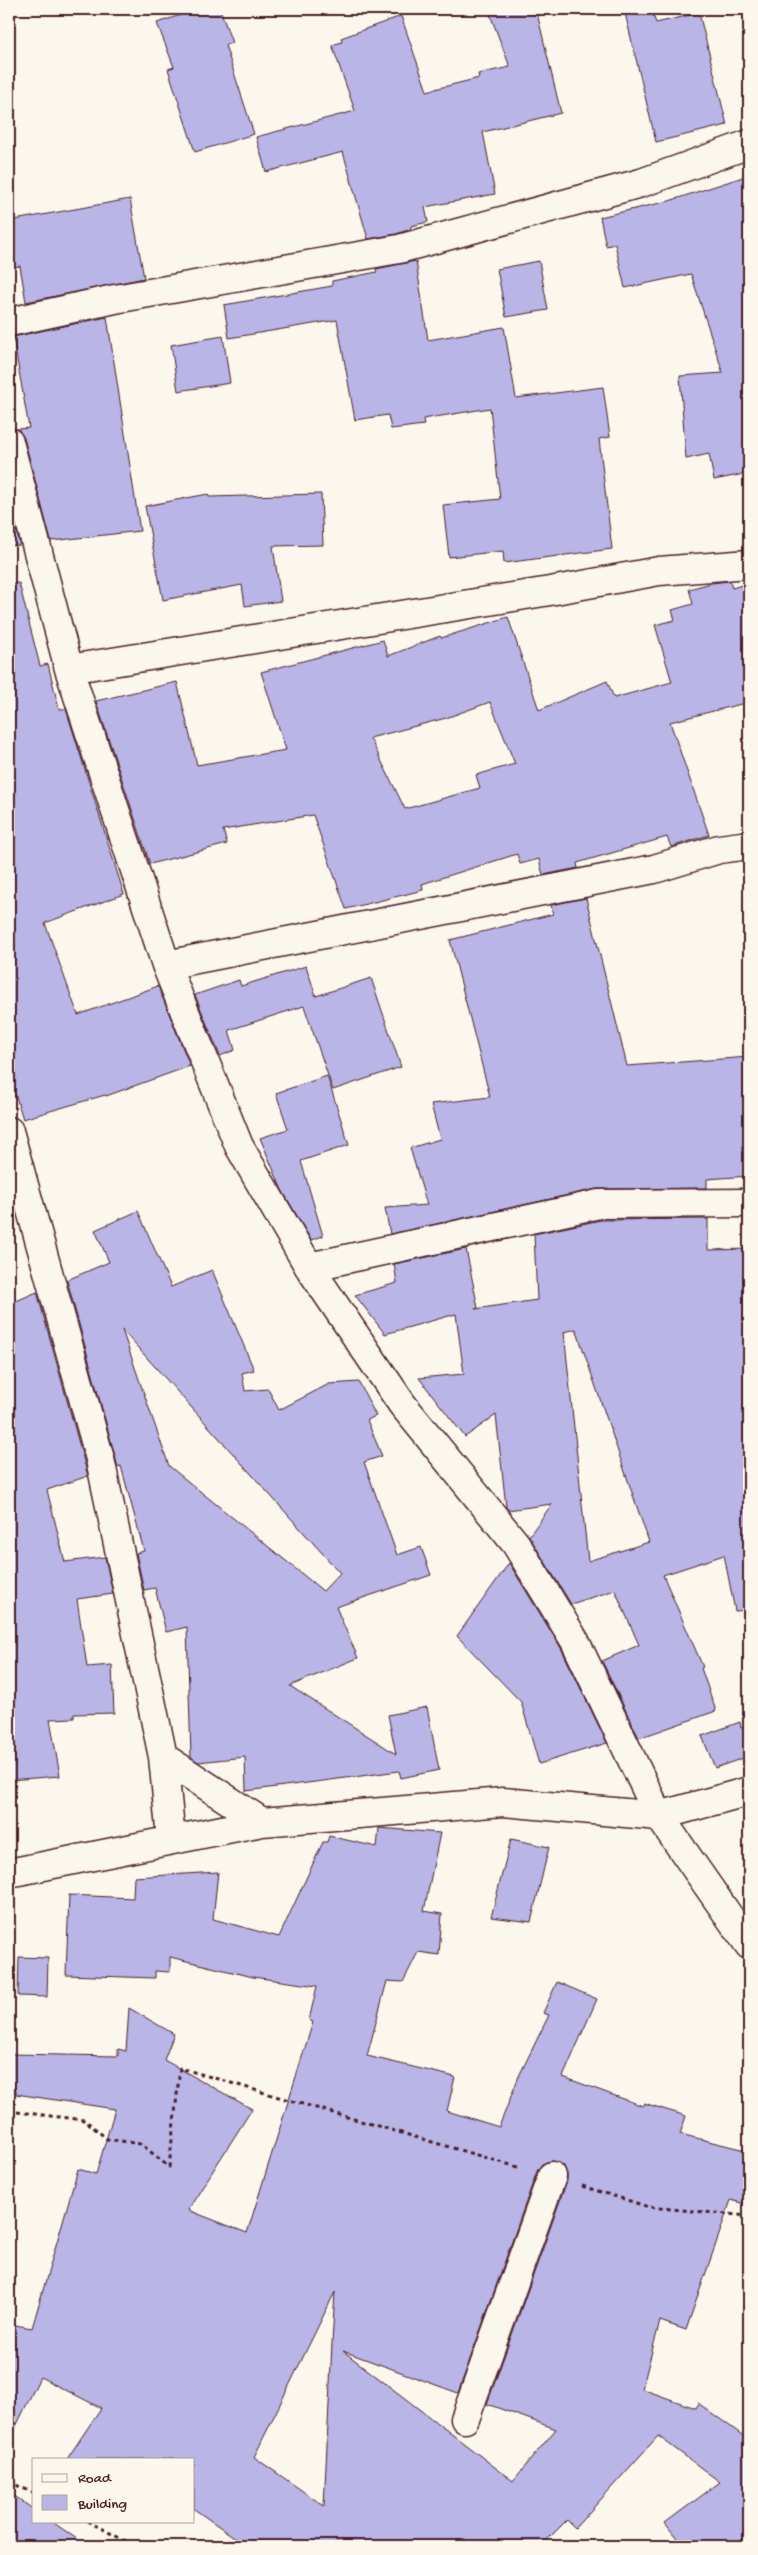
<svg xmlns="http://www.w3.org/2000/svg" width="758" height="2555" font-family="'Gochi Hand',sans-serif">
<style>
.building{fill:#b9b5e6;stroke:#4a1f2b;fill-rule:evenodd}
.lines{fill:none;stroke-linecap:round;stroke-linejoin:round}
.minor-casing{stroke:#4a1f2b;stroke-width:31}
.path{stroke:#4a1f2b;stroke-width:3;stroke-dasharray:4 4;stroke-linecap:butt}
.minor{stroke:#fbf7ec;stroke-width:28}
</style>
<rect width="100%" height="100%" fill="#fbf7ec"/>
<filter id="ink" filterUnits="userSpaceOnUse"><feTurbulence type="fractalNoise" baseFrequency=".02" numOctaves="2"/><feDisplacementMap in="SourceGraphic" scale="10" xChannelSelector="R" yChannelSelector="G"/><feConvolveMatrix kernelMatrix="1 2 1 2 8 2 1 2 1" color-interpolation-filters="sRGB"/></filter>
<g filter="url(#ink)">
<path class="building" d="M198 9H220L232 43 225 45 254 134 195 152 168 69 174 67 157 23Z
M488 9H536L561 113 483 132 495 194 425 207 428 222 411 226V229L396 234 368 239 343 152 266 172 256 137 355 111 332 45 342 42 341 38 401 16 427 91 479 78 478 74 510 67Z
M624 9H651L656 23 699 13 727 125 656 142Z
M749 175V473L714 480 709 454 686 459 680 376 723 373 691 274 625 288 615 244 606 246 600 217 669 201Z
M130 199 144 278 26 302 20 266 9 268V221Z
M416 261 428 340 504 327 516 398 603 387 610 437 599 439 612 549 504 563 503 551 449 557 443 505 500 499 490 408 423 419 424 425 391 429 388 415 355 420 337 320 229 338 224 305 332 286V281L377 272 376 269Z
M539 261 548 310 506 317 497 269Z
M107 317 140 531 51 541 24 438 17 429 29 428 13 337Z
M223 336 230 383 178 391 171 345Z
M208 494 209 497 321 494 323 545 273 546 281 601 245 606 242 585 163 600 145 506Z
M9 502 20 545 9 546Z
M730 581 732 588 749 583V702L670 722 709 835 671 847 667 837 577 863 578 868 543 875 539 859 520 864 517 854 422 884 423 890 346 909 313 815 223 830 227 844 150 864 96 701 177 682 197 765 286 750 261 672 383 640 388 656 440 636 441 638 508 617 539 710 607 681 614 698 672 682 655 625 675 620 672 610 693 604 689 589 711 583ZM490 702 515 764 476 775 480 788 405 809 370 738 446 718Z
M19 583 40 666 48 664 59 709H66L124 894 45 923 78 1015 158 986 190 1066 106 1096 105 1095 23 1119 9 1075V584Z
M586 898 627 1066 749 1057V1176L707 1179V1188L596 1189 390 1234 385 1208 427 1205 410 1148 440 1139 431 1104 490 1097 450 940 553 914 551 905Z
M306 966 316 996 371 978 401 1067 333 1090 304 1006 229 1030 235 1050 220 1056 195 995 239 980 241 986Z
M327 1076 349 1145 301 1161 323 1236 311 1240 282 1190 260 1138 288 1129 276 1093Z
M138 1211 171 1287 212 1270 254 1370 242 1373 245 1391 268 1389 279 1410 329 1384 359 1382 376 1416 367 1420 382 1456 364 1462 397 1555 421 1547 431 1575 336 1607 358 1658 290 1686 396 1754 388 1715 427 1707 439 1770 401 1778 399 1771 246 1791 245 1757 198 1762 191 1757 187 1627 166 1632 155 1588 144 1590 136 1553 144 1551 121 1466 118 1467 67 1280 109 1262 95 1230ZM122 1330 340 1573 323 1591 169 1466Z
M708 1219V1250L749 1249V1610L735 1611 724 1555 663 1575 703 1667 701 1668 716 1711 639 1738 602 1661 639 1645 615 1590 571 1604 529 1536 552 1504 508 1510 506 1507 496 1415 465 1437 419 1378 464 1374 456 1314 385 1334 355 1295 397 1283 394 1264 466 1249 478 1308 475 1309 537 1300 534 1234 601 1220ZM576 1329 649 1542 588 1561 564 1332Z
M37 1292 88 1476 47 1490 65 1562 105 1557 113 1594 77 1599 87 1667 112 1665 114 1713 74 1714V1718L50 1719 60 1776 9 1780V1304Z
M509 1563 561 1648 607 1743 539 1764 521 1702 457 1636Z
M740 1722 741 1728 749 1725V1756L715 1768 702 1736Z
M379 1828 440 1833 424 1911 442 1914 439 1955 418 1952 403 1982 387 1981 367 2056 455 2077 447 2111 499 2127 519 2076 549 2015 543 2013 557 1982 597 1999 563 2077 643 2106 644 2103 686 2116 680 2134 749 2151V2205L731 2200 686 2330 660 2321 642 2389 695 2408 698 2403 749 2440V2546H683L665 2523 720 2482 658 2436 575 2528 567 2520 541 2546H247L194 2509V2459H67L101 2408 40 2377 9 2441V2324L32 2328 78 2169 96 2174 115 2109 16 2094V2090H9V2054L118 2056V2049L126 2051 129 2008 174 2034 164 2060 252 2109 188 2210 247 2233 313 2022 309 2020 317 1986 253 1977 170 1957V1972L155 1971V1978L66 1975 69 1895 133 1898 134 1877 218 1872 213 1919 279 1937 323 1842H327L329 1836 377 1847ZM550 2161 558 2162 564 2166 567 2174V2181L487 2404 556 2429 513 2481 343 2351 458 2393 537 2171 542 2164ZM335 2292 332 2343 324 2506 254 2457Z
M511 1839 549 1847 531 1922 491 1917Z
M19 1957 48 1958 47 1997 18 1996Z
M9 2492 34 2510V2521H51L87 2546H9Z"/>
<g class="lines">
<defs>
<path id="minor" d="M9 322 115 299 399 249 641 183 749 144
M9 442 69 669 166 965 239 1146 309 1267 402 1404 516 1544 575 1641 659 1816 749 1945
M69 669 550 591 659 571 749 564
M166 965 654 869 719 849 749 845
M9 1131 100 1459 163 1757 171 1839
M309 1267 599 1204 749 1203
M163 1757 262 1822
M9 1873 262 1822 503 1802 659 1816 749 1791
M465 2419 552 2176"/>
</defs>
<use href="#minor" class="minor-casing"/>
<path class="path" d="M9 2111 85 2120 107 2139 141 2144 169 2167 180 2068 521 2168
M582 2186 649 2207 749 2216
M9 2482 34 2493
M87 2521 135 2546"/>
<use href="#minor" class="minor"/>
</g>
</g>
<rect width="758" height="2555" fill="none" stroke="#fbf7ec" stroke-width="30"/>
<rect x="15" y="15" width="728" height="2525" fill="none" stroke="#4a1f2b" stroke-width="2" filter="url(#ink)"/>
<rect x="32" y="2458" width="162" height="65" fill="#fbf7ec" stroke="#b4a19f"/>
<rect x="42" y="2474" width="25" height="8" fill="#fbf7ec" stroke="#b4a19f"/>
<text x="78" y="2482" font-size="15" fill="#4a1f2b">Road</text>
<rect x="42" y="2495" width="25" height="15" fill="#b9b5e6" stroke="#b4a19f"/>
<text x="78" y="2508" font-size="15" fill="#4a1f2b">Building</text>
</svg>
